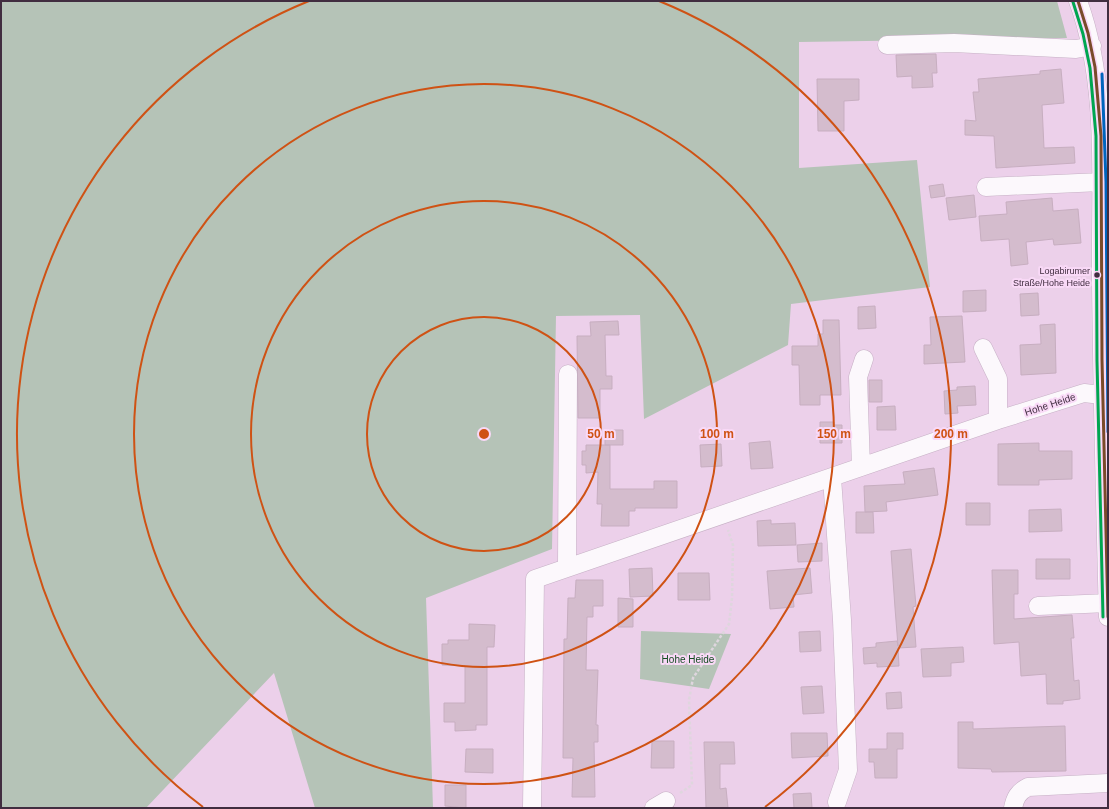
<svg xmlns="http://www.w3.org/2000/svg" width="1109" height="809" font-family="Helvetica,sans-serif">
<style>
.green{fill:#b5c3b7}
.building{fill:#d4bccd;stroke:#c7aec0}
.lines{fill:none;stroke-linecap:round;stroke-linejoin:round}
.minor-casing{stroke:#c6b0c5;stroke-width:19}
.path{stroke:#dfd6de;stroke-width:2.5;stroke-dasharray:3 2;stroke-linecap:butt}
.minor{stroke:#fcf8fc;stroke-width:18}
.bus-1-casing{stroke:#f9d9f7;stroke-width:6}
.bus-2-casing{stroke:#f9d9f7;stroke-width:6}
.bus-3-casing{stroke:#f9d9f7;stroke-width:6}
.bus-1{stroke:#7a4b2a;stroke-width:3}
.bus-2{stroke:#00a651;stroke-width:3}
.bus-3{stroke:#0065bd;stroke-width:3}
.ring{fill:none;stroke:#cf5214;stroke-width:2}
.bus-dot{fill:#412d40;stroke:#f9d9f7;stroke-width:1.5}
.labels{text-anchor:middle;stroke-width:4;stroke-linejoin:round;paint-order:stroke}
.bus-label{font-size:9px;fill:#412d40;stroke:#f9d9f7;text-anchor:end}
.street-label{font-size:10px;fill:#412d40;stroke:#f9d9f7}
.park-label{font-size:10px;fill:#124b20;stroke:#f9d9f7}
.centre{fill:#cf5214;stroke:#f9d9f7;stroke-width:2}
.ring-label{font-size:12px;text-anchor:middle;font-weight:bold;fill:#cf5214;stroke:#f9d9f7;stroke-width:4;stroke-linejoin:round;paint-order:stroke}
</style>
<rect width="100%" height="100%" fill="#ecd0ea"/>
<path class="green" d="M1 1H1057L1067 38 799 42V168L917 160 930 287 791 304 788 345 644 419 640 315 556 316 552 549 426 598 433 808H315L274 673 146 808H1Z
M641 631 731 634 709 689 640 679Z"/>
<path class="building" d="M936 54 937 73H932L933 87 912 88V76L897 77 896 55Z
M1061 69 1064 103 1042 105 1044 148 1074 147 1075 163 996 168 994 136 965 135V120L976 121 973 92H979L978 79 1040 74V71Z
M817 79H859V100L844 101V131H818Z
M943 184 945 196 931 198 929 186Z
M974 195 976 217 949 220 946 198Z
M1052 198 1053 211 1078 209 1081 243 1054 245 1053 239 1026 242 1028 264 1011 266 1009 239 981 241 979 216 1007 214 1006 202Z
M986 290V311L963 312V291Z
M1038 293 1039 315 1021 316 1020 294Z
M875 306 876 328 858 329V307Z
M962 316 965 362 924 364V345H931L930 317Z
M823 320H839L841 395H820V405H800L799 365H792V346H818V334H823Z
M618 321 619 335H605L606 376H612V389H600V418H578L577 336H591L590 322Z
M1055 324 1056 373 1021 375 1020 345 1041 344 1040 325Z
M869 380H882V402H869Z
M975 386 976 405 957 406 958 413 945 414 944 391 957 390V387Z
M895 406 896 430H877V407Z
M820 422H834V425H842V443H820Z
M605 430H623V445H605Z
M770 441 773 468 751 469 749 443Z
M1039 443V451H1072V479L1039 480V485H998V444Z
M721 444 722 466 701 467 700 445Z
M586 445H610V489H654V481H677V508H635V511H629V526H601L602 504H597L598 472 586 473V465H582V451H586Z
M934 468 938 495 886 502 887 511 865 512 864 486 905 484 903 472Z
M966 503H990V525H966Z
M1061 509 1062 531 1029 532V510Z
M856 512H873L874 533H856Z
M771 520V524L795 523 796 545 758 546 757 521Z
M822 543V561L798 562 797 545Z
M911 549 916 606 913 607 916 647 898 648 899 666 877 667V663L864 664 863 648 876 647V643L897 641 898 646 895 608 891 551Z
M1036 559H1070V579H1036Z
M652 568 653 596 630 597 629 569Z
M810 568 812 593 793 595 794 607 770 609 767 571Z
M992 570H1018V594H1014V619L1072 615 1074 638H1071L1074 681 1079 680 1080 699 1063 701V704H1047L1046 674 1021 676 1019 642 994 644Z
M678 573H709L710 600H678Z
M576 580H603V606H593V617H587L586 670H598L596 725H598V742H594L595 797H572L573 758H563L564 639H567L568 598H575Z
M618 598 633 599V627H618Z
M469 624 495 625 494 647H487V725H476V730L455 731V722H444V703H465V666L442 665V644H448V640H469Z
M820 631 821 651 800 652 799 632Z
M963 647 964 662 951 663V676L923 677 921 649Z
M822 686 824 713 803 714 801 687Z
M901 692 902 708 887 709 886 693Z
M958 722H973V729L1065 726 1066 771 992 772 991 769 958 768Z
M791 733H827L828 756 792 758Z
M887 733H903V749H897V778H875L874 762H869V749H887Z
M652 741H674V768H651Z
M704 742H734L735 764H720V789L726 788 728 808H706Z
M466 749H493V773L465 772Z
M445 785H466V808L445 806Z
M811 793 812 808H794L793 794Z"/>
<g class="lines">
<defs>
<path id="minor" d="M1078 1C1109 85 1100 186 1101 275 1102 389 1105 503 1108 617
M887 45 954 43 1076 49 1092 46
M986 187 1101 182
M983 348 998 379V420
M861 467 858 377 864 359
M832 478 842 620 848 770 837 802
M567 567 568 374
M1038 606 1108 603
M532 808 535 579 998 420 1084 393 1102 395
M654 808 666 801
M1013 808C1015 798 1018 792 1028 787L1108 783"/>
</defs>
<use href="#minor" class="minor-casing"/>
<path class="path" d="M680 793 692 785 689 700 693 678 729 624 732 598 733 545 728 530"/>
<use href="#minor" class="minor"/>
<defs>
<path id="bus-1" d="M1078 1 1088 33 1095 67 1101 136 1102 360 1108 617"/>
<path id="bus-2" d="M1073 2 1083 34 1090 68 1096 136 1097 361 1103 617"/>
<path id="bus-3" d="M1102 74 1106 182 1108 432"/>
</defs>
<use href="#bus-1" class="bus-1-casing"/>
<use href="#bus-2" class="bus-2-casing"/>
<use href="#bus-3" class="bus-3-casing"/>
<use href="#bus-1" class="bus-1"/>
<use href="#bus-2" class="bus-2"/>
<use href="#bus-3" class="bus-3"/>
</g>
<g class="ring">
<circle cx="484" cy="434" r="117"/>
<circle cx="484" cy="434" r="233"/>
<circle cx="484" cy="434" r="350"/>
<path d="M203 807A467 467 0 0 1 309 1M659 1A467 467 0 0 1 765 807"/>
</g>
<circle class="bus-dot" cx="1097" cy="275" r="3.5"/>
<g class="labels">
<g class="bus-label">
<text x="1090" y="274">Logabirumer<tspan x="1090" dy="12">Straße/Hohe Heide</tspan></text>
</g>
<g class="street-label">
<text transform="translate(1050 404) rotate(-18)" y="4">Hohe Heide</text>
</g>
<g class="park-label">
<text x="688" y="663">Hohe Heide</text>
</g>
</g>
<circle cx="484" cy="434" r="6" class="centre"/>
<g class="ring-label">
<text x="601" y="438">50 m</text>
<text x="717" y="438">100 m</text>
<text x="834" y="438">150 m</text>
<text x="951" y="438">200 m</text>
</g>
<rect width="1109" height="809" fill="none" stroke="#412d40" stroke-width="4"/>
</svg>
